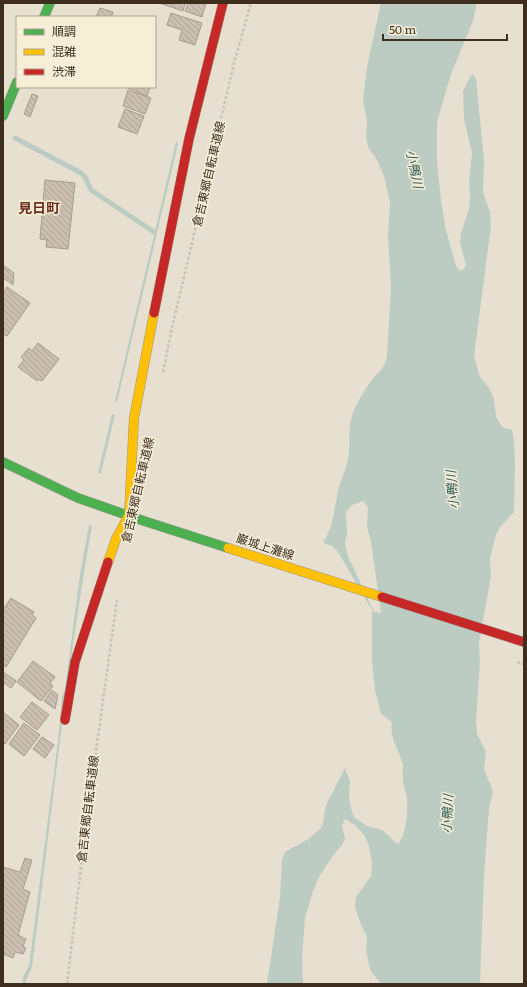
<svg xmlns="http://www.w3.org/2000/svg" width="527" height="987" font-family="Literata,'Noto Sans JP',serif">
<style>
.water{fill:#bcccc2;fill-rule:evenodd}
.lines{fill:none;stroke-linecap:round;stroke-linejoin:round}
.stream{stroke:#bcccc2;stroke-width:5}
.building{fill:url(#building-back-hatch);stroke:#a89c90}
.fast-casing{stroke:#9c958a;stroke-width:10}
.slow-casing{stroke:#9c958a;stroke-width:10}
.jam-casing{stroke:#9c958a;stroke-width:10}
.path{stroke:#c8c2b9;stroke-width:2.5;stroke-dasharray:3 2;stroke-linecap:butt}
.fast{stroke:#4caf50;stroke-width:9}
.slow{stroke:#ffc107;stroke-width:9}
.jam{stroke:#c62828;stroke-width:9}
.labels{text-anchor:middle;stroke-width:3;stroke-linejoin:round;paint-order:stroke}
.street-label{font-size:12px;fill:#3d2e20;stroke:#f7eed8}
.water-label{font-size:13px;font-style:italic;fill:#2f5d5a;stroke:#f7eed8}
.quarter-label{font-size:14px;font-weight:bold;fill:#6b2e1e;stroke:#f7eed8}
</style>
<defs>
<pattern id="building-back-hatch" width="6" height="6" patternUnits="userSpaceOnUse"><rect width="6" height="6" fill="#cbbfb2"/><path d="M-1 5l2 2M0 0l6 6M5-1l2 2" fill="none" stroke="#afa499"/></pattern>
</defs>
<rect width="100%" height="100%" fill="#e7e0d1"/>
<path class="water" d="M381 3H477L473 21 451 74 437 122V162L441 200 446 230 456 266 460 271 464 269 466 265 460 243 461 233 469 209 470 197 469 182 472 153 464 119 463 91 471 75 473 74 476 79 484 160 483 192 490 212 491 226 474 356 480 377 489 388 494 399 496 416 502 427 512 430 514 441 515 460 514 512 500 527 496 535 490 559 491 576 479 643 480 661 476 722 477 734 486 752 484 769 493 791 489 809 484 874 480 984H381L370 970 366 950 367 937 362 927 355 908 356 897 371 876 372 864 369 846 364 835 355 825 345 819 342 826 345 839 342 845 335 853 320 875 313 891 305 918 302 957 303 984H267L280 897 282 860 285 852 310 838 322 827 326 805 345 768 350 781 349 799 352 812 355 818 367 826 382 830 398 844C406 835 408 813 407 800 407 793 403 786 403 779 402 775 403 770 403 766 400 750 389 740 392 722L381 714 375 690 372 661V610L338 552 332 546 326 544 323 542C335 526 334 502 340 484 344 472 348 465 349 452 350 439 348 428 352 416 355 405 365 390 371 381 379 370 384 371 387 356L391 286 388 235 390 202 384 176 377 160 368 147 366 136 367 123 363 99 367 67ZM363 501 368 507 367 527 371 542 381 613 374 612 348 556 345 544 347 533 346 512 352 505Z
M176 142 178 144 117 402 115 401Z
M112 414 115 415 101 473H98Z
M89 525 92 526C66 672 51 820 32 967L26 980V984H22L24 975 29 966 58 741 62 697 65 689 80 574Z"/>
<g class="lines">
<path class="stream" d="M15 138 81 173 85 177 91 190 154 232"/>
</g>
<path class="building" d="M159 3H185L183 11Z
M188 3H206L202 17 185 11Z
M100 8 113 12 111 17H96Z
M171 13 202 23 195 45 179 40 182 30 167 25Z
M126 87H150L147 96Z
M128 90 151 98 145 114 123 106Z
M32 94 38 96 30 117 24 114Z
M125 109 144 116 137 134 118 127Z
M45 180 75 183 68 249 46 247 47 240 40 239Z
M3 265 14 273 13 285 3 278Z
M7 287 30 303 7 336 3 334V294Z
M38 343 59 359 42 381 39 379 37 381 18 367 24 360 21 357 29 348 32 351Z
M11 598 34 612 32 615 36 618 6 667 3 665V610Z
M33 661 55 677 50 683 53 686 41 701 17 682Z
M3 672 16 681 11 688 3 682Z
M52 690 58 695 55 709 44 701Z
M32 702 49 715 37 730 20 717Z
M3 712 19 725 5 744 3 742Z
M24 723 40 735 24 756 9 744Z
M42 737 54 745 45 758 33 749Z
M25 858 32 860 23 889 30 892 18 935 26 939 23 946 26 948 23 954 15 952 13 958 3 954V867L20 872Z"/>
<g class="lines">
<defs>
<path id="fast" d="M44 17 50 3
M3 116 17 82
M3 462 78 498 141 520 228 548"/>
<path id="slow" d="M228 548 382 597
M108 562 116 539 129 515 134 418 154 313"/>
<path id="jam" d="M154 313 189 139 223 3
M382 597 524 642
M65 720 75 662 108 562"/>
</defs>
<use href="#fast" class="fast-casing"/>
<use href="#slow" class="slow-casing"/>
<use href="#jam" class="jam-casing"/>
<path class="path" d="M163 372 172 328 234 63 251 3
M517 662 524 664
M67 984 88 808 117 600"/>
<use href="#fast" class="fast"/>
<use href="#slow" class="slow"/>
<use href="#jam" class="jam"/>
</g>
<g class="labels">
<g class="street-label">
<text transform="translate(209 174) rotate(-77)" y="4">倉吉東郷自転車道線</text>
<text transform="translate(138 490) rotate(-77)" y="4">倉吉東郷自転車道線</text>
<text transform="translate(265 547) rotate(18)" y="4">巌城上灘線</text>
<text transform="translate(88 809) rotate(-83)" y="4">倉吉東郷自転車道線</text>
</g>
<g class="water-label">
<text transform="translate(415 169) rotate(79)" y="5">小鴨川</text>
<text transform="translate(452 490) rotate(-95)" y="5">小鴨川</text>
<text transform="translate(447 814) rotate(-87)" y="5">小鴨川</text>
</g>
<g class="quarter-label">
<text x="39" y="213">見日町</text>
</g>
</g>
<rect width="527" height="987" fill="none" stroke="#3d2e20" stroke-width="8"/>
<rect x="16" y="16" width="140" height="72" fill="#f7eed8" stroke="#ada18e"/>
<rect x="24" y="29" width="20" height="6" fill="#4caf50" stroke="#ada18e"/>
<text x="52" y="36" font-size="12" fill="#3d2e20">順調</text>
<rect x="24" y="49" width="20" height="6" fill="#ffc107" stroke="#ada18e"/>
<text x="52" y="56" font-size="12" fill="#3d2e20">混雑</text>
<rect x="24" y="69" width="20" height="6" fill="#c62828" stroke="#ada18e"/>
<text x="52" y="76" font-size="12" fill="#3d2e20">渋滞</text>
<path d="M383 34v6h124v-6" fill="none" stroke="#3d2e20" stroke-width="2"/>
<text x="389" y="34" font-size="12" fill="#3d2e20" stroke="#f7eed8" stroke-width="3" paint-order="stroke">50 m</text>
</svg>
